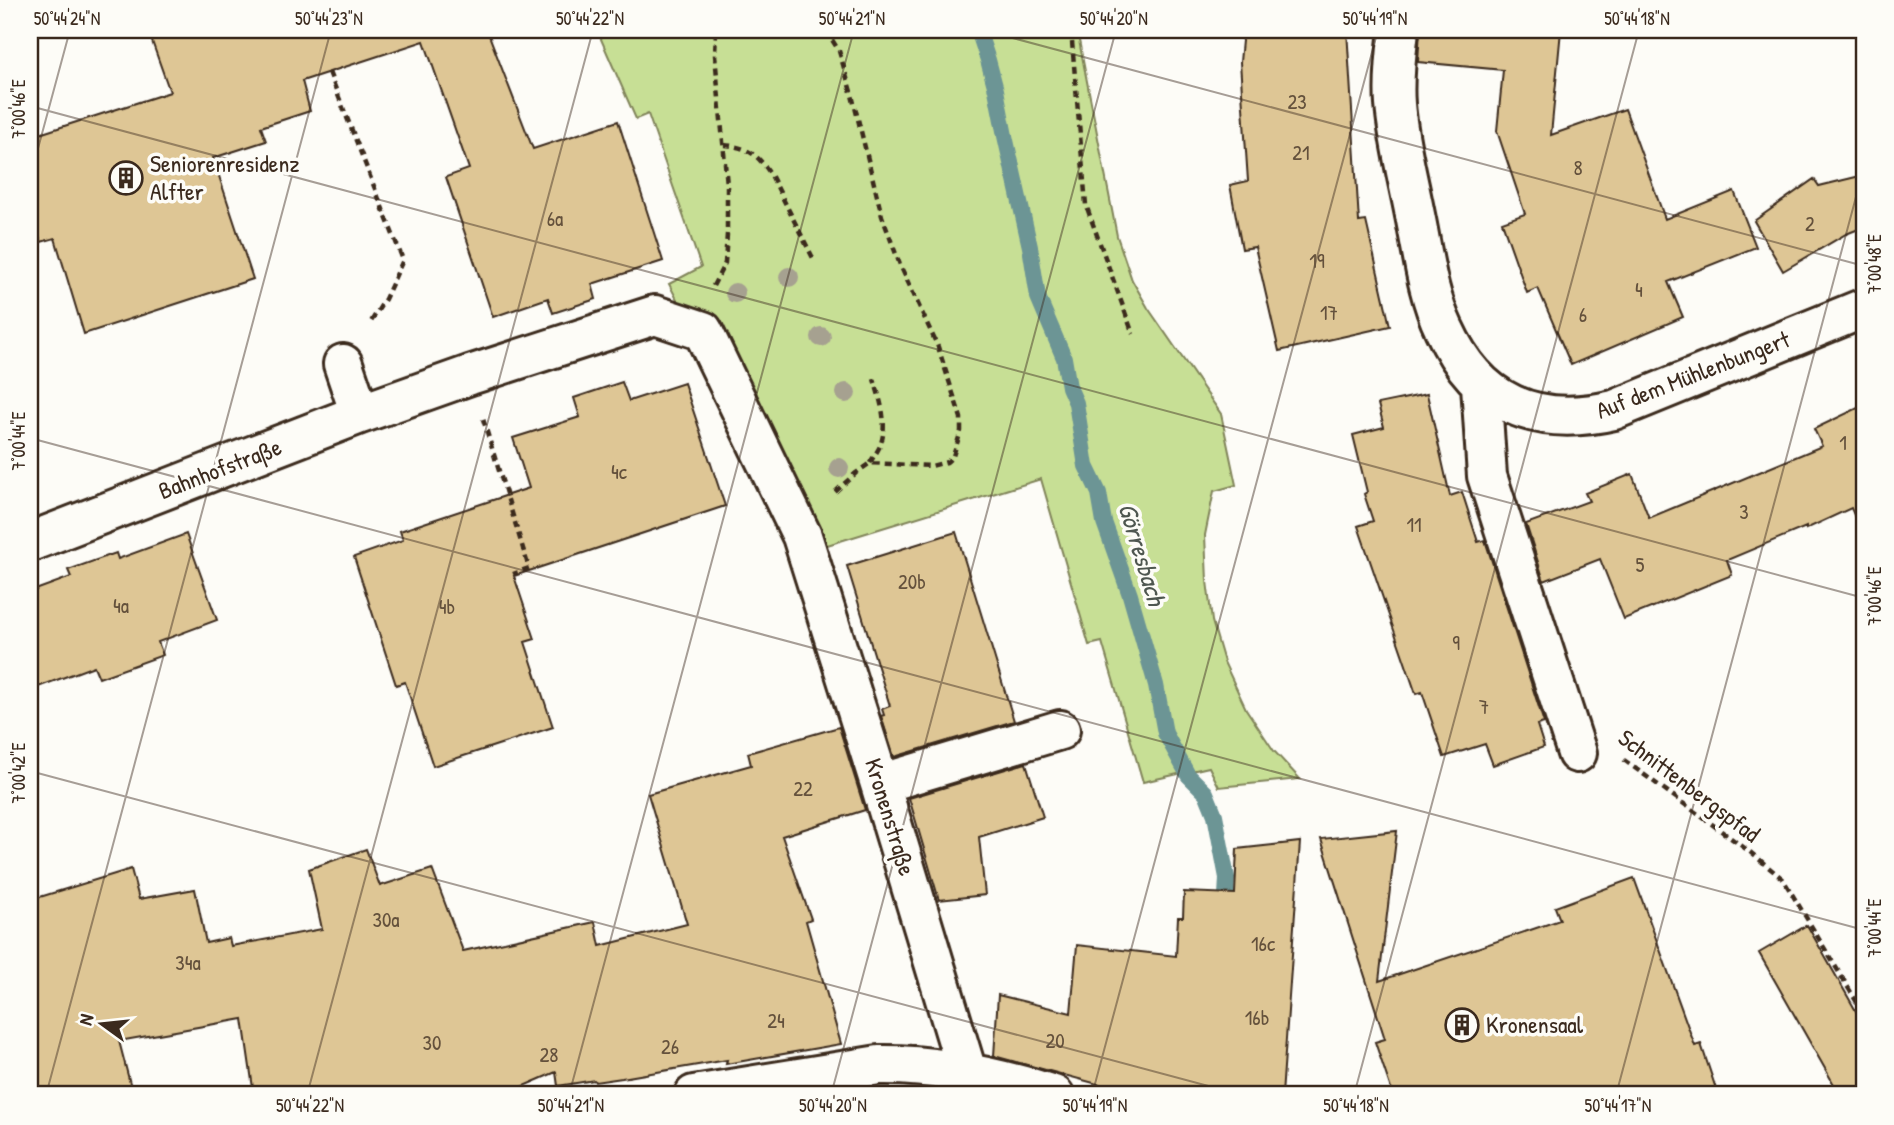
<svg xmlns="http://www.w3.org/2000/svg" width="1894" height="1125" font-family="'Patrick Hand',sans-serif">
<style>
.green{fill:#c7df95;stroke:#81845a;stroke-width:2}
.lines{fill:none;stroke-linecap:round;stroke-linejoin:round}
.stream{stroke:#6c9595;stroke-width:16}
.building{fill:#dec695;stroke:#3b2a1e;stroke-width:2}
.minor-casing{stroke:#3b2a1e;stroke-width:44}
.path{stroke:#3b2a1e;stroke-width:4.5;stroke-dasharray:7 5;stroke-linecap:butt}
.minor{stroke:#fdfcf7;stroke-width:38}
.tree{fill:#a6a190}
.ticks{fill:none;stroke:#3b2a1e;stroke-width:2;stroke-opacity:0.45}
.labels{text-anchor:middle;stroke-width:7;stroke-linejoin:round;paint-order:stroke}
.number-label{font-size:21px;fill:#64513c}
.poi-label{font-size:24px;fill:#3b2a1e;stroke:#fdfcf7;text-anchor:start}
.street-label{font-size:24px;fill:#3b2a1e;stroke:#fdfcf7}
.water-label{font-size:26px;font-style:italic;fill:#4f5750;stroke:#fdfcf7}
.neatline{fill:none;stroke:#3b2a1e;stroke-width:2.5}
.ticks-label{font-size:18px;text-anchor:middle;fill:#3b2a1e}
</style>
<rect width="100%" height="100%" fill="#fdfcf7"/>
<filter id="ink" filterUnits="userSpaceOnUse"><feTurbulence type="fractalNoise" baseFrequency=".0143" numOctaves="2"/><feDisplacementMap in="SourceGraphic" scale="14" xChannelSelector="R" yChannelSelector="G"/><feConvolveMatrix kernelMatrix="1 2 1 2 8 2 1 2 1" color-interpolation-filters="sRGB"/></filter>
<g filter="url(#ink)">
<path class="green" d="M597 30H1077L1117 236 1132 280 1148 308 1221 414 1236 485 1214 491 1205 535 1207 581 1212 621 1224 662 1246 709 1274 751 1300 779 1219 787 1209 767 1143 782 1102 642 1089 645 1041 479 824 546 681 307 669 284 701 267 648 114 636 119Z"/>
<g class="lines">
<path class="stream" d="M978 30 988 60 996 90 1005 136 1030 247 1038 297 1064 358 1069 387 1076 403 1086 466 1099 493 1104 522 1130 595 1156 685 1165 733 1188 775 1206 793 1215 815 1227 878 1225 914"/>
</g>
<path class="building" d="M148 30H487L533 149 618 121 663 261 592 284 596 299 553 313 548 298 493 317 446 177 469 169 424 41 302 81 310 111 261 127 266 141 213 158 253 279 84 334 55 238 41 242 30 210V137L170 92Z
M1243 30H1347L1359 222 1366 221 1390 326 1279 351 1255 247 1242 249 1230 185 1248 181 1240 62Z
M1420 30H1561L1551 135 1625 109 1665 219 1734 191 1756 247 1668 282 1683 317 1571 365 1538 288 1527 293 1502 222 1525 214 1497 131 1503 70 1418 62Z
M1864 175V227L1846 234 1783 271 1754 221 1814 179 1819 186Z
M622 382 629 401 684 383 725 506 514 576 535 639 525 642 553 727 433 766 405 682 396 685 354 557 403 540 400 531 529 488 513 438 580 417 574 398Z
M1427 394 1450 496 1462 492 1478 542 1485 540 1544 723 1537 725 1544 747 1493 765 1485 744 1444 757 1422 692 1416 694 1358 526 1373 521 1364 494 1367 492 1353 435 1384 427 1378 404Z
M1864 405V538L1851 508 1806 529V527L1727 560 1732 575 1624 619 1600 559 1544 581 1526 524 1589 501 1585 493 1632 474 1649 518 1822 446 1814 429Z
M956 532 1014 721 894 757 881 716 884 715 882 709 890 706 847 566Z
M186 534 217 620 158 642 163 655 99 678 94 666 30 690V592L71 577 68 570 116 553 118 559Z
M839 727 865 810 782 836 811 919 806 921 841 1044 726 1064 727 1060 622 1078 595 1082 594 1080 558 1086 556 1072 503 1095H254L243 1019 119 1041 133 1095H35L30 1073V900L131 869 139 899 195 889 206 943 229 938 231 946 322 929 309 869 366 849 380 886 432 869 463 951 595 922 600 946 687 924 648 794 751 765 748 753Z
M1026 763 1043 817 979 837 985 895 939 900 909 798Z
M1397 831 1379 981 1560 920 1555 907 1634 878 1695 1046 1701 1044 1718 1095H1393L1375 1042 1385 1039 1321 839Z
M1300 842 1282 1095H1138L994 1056 998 995 1071 1013 1077 945 1176 956 1178 917H1183L1184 892 1235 894 1237 849Z
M1807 925 1864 1025V1095H1840L1759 953Z"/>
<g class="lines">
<defs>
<path id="minor" d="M1399 30C1396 54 1393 80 1395 104 1398 141 1408 179 1415 215 1423 253 1427 294 1444 329 1478 404 1535 428 1614 410L1864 308
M1481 385 1487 476 1577 753
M360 414 470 375 655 315 703 331 802 536 880 784 968 1075
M30 542 360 414 343 364
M880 784 1060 730
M694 1095 879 1065C936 1064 1000 1078 1054 1095"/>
</defs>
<use href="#minor" class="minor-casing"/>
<path class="path" d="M826 30 839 51 852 95 882 216 900 265 938 347 961 418V431L953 456 947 462 931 466 870 463 856 473 835 492
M1071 30 1086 205 1133 334
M329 72 403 260 385 299 369 325
M724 145C747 147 757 154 770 173L815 262
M713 286 725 263 727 234V185L715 55 716 30
M483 419 529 568 513 574
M870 463C873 457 879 450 881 443 888 422 880 399 874 379
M1624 760 1750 852 1783 879 1864 1014"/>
<use href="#minor" class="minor"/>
</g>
<g class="tree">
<circle cx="789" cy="277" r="10"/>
<circle cx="735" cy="293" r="10"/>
<circle cx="821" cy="337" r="10"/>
<circle cx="846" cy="393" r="10"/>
<circle cx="839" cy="468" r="10"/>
</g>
</g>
<path class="ticks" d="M983 30 1864 266M30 106 1864 598M30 178 70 30M30 438 1864 930M30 771 1242 1095M46 1095 331 30M307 1095 593 30M569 1095 854 30M831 1095 1116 30M1092 1095 1378 30M1354 1095 1639 30M1616 1095 1864 167"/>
<defs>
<symbol id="building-ring" viewBox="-11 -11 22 22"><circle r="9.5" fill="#fdfcf7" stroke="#3b2a1e" stroke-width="1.5"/><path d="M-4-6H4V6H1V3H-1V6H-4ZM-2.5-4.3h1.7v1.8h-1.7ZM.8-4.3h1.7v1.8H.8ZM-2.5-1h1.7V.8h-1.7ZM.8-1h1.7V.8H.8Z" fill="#3b2a1e"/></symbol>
</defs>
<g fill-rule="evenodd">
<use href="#building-ring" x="107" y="159" width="38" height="38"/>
<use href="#building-ring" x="1443" y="1006" width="38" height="38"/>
</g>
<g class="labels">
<g class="number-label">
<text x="1297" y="109">23</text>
<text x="1301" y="160">21</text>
<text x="1578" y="175">8</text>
<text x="555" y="226">6a</text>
<text x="1810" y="231">2</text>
<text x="1317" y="268">19</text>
<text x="1639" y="297">4</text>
<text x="1329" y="320">17</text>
<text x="1583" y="322">6</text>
<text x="1843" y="450">1</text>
<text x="619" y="479">4c</text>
<text x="1744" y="519">3</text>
<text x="1414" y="532">11</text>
<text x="1640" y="572">5</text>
<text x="912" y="589">20b</text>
<text x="121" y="613">4a</text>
<text x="447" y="614">4b</text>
<text x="1456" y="650">9</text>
<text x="1484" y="714">7</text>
<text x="803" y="796">22</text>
<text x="386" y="927">30a</text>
<text x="1263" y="951">16c</text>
<text x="188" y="970">34a</text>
<text x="1257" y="1025">16b</text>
<text x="776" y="1028">24</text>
<text x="1055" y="1048">20</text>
<text x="432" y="1050">30</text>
<text x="670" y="1054">26</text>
<text x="549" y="1062">28</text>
</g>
<g class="poi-label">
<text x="150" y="172">Seniorenresidenz<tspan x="150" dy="28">Alfter</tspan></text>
<text x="1486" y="1033">Kronensaal</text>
</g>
<g class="street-label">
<text transform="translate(1693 375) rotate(-21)" y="8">Auf dem Mühlenbungert</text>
<text transform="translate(220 469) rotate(-21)" y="8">Bahnhofstraße</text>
<text transform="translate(1689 786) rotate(37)" y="8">Schnittenbergspfad</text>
<text transform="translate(890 817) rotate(73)" y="8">Kronenstraße</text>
</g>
<g class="water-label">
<text transform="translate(1142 554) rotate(73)" y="9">Görresbach</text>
</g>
</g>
<rect width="1894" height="1125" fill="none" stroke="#fdfcf7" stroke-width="77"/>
<g transform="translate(102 1024) rotate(285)" stroke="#fdfcf7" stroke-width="5" paint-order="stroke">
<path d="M0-5L12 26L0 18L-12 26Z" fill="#3b2a1e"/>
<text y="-10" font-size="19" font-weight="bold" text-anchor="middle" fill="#3b2a1e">N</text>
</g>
<rect x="38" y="38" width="1818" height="1048" class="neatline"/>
<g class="ticks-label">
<text x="67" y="25">50°44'24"N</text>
<text x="329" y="25">50°44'23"N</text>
<text x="590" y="25">50°44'22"N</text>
<text x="852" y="25">50°44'21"N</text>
<text x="1114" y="25">50°44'20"N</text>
<text x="1375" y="25">50°44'19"N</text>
<text x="1637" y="25">50°44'18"N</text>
<text transform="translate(19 109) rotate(-90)" y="6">7°00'46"E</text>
<text transform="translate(1875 264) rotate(-90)" y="6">7°00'48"E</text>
<text transform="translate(19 441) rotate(-90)" y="6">7°00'44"E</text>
<text transform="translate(1875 596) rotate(-90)" y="6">7°00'46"E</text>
<text transform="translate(19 773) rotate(-90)" y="6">7°00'42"E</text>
<text transform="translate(1875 928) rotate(-90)" y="6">7°00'44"E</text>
<text x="310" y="1112">50°44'22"N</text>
<text x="571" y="1112">50°44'21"N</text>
<text x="833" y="1112">50°44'20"N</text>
<text x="1095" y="1112">50°44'19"N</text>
<text x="1356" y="1112">50°44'18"N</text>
<text x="1618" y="1112">50°44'17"N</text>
</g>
</svg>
